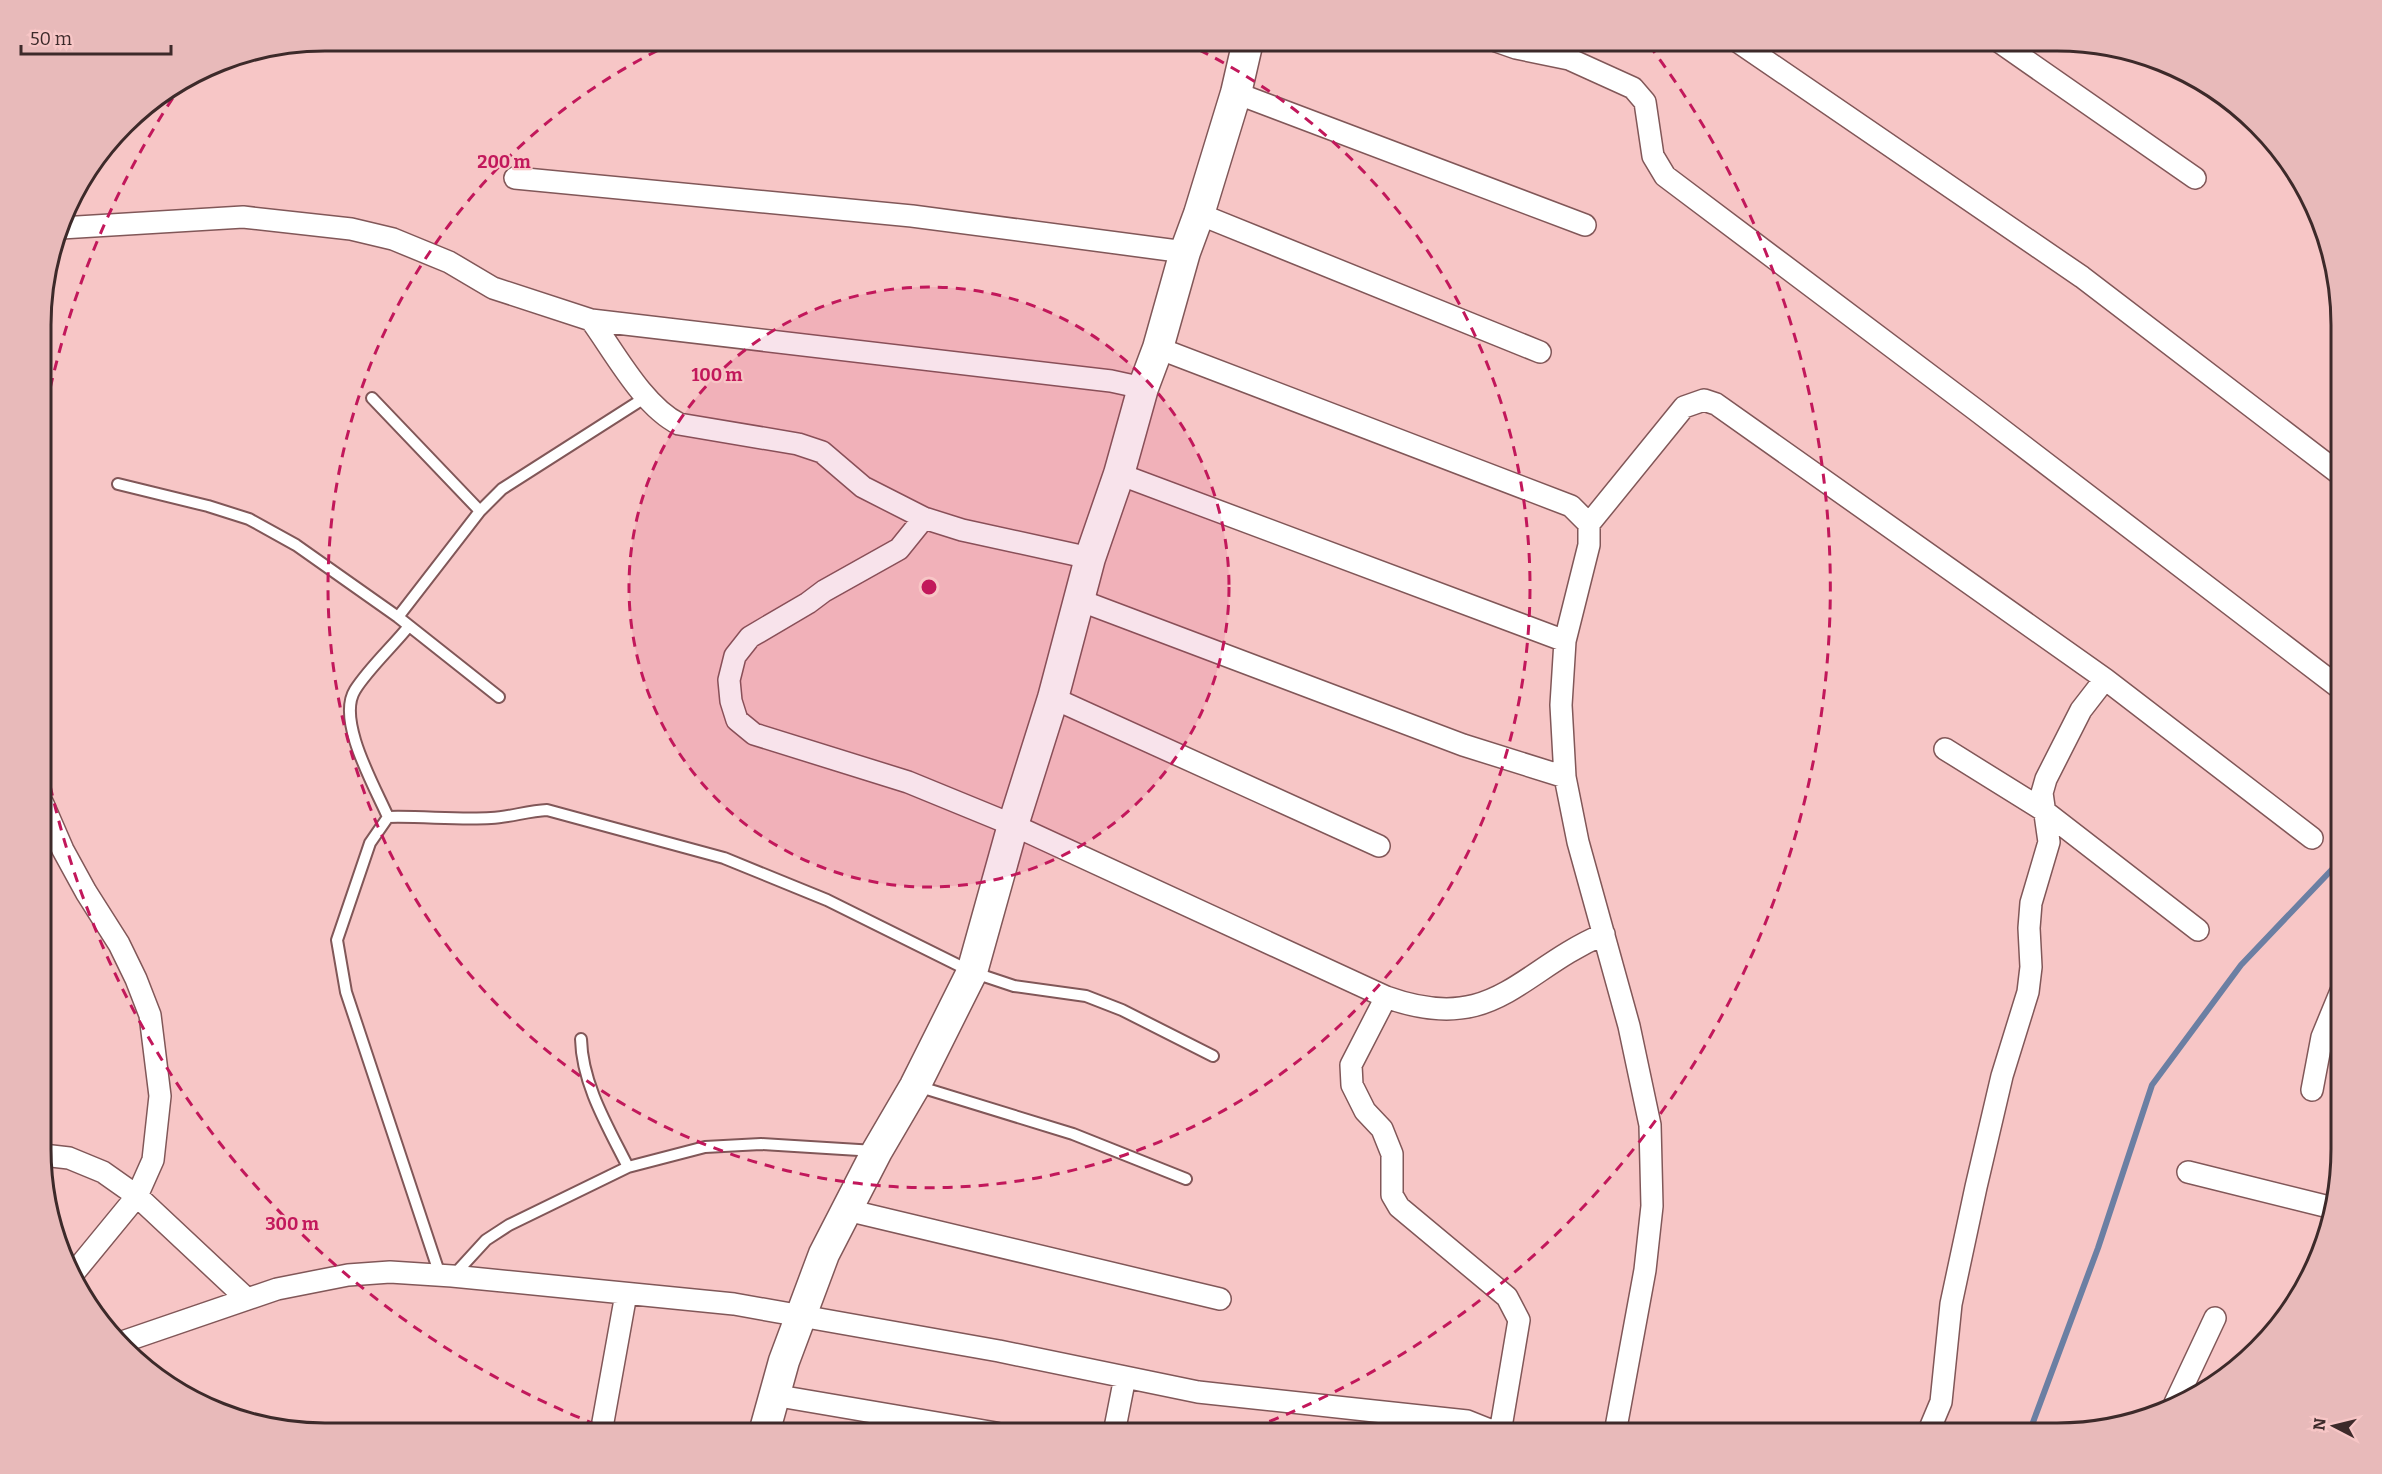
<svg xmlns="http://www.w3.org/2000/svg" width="2382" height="1474" font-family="Bitter,serif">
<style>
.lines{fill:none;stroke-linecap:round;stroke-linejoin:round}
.stream{stroke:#6b7fa3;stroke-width:6}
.lane-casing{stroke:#815758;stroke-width:14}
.street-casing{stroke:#815758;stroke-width:24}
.secondary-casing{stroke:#815758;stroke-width:33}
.lane{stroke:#fff;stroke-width:10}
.street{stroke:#fff;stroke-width:21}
.secondary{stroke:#fff;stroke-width:30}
.ring{fill:none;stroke:#c2185b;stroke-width:3;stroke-dasharray:10 8}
.rim{fill:none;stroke:#3d2a2a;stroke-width:3}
.centre{fill:#c2185b;stroke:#f7c6c6;stroke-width:3}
.ring-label{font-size:18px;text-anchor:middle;font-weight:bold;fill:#c2185b;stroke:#f7c6c6;stroke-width:4.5;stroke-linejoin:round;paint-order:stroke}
</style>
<rect width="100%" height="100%" fill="#f7c6c6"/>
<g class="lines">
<path class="stream" d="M2029 1433 2098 1248 2152 1085 2241 965 2341 860"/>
<defs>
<path id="lane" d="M372 398 480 511
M118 484 208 506 249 519 296 545 398 617 499 697
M398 617 480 511 502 489 646 397
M388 817C422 816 457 820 491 818 511 817 527 811 547 810L724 858 827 900 972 972 1014 986 1086 996 1122 1010 1213 1056
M388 817 370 843 337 940 346 992 440 1275
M388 817C375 787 336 720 355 690 368 669 393 646 409 626
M581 1039C582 1084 608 1127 628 1167
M917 1086 1073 1134 1186 1179
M453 1276 486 1240 509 1225 628 1167 705 1147 761 1144 875 1151"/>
<path id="street" d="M1496 41 1516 48 1569 59 1633 88 1645 102 1653 156 1665 176 1976 410 2341 689
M1737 41 2082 277 2341 475
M1998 41 2195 178
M1236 93 1585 225
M515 178 912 216 1185 252
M1199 214 1540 352
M61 228 243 217 351 229 393 239 449 262 493 288 591 320 1111 381 1143 388
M591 320C615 353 643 406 679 424L798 444 822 452 863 487 924 518 962 530 1090 558
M1158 348 1571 506 1589 524V545L1565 641 1561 705 1565 777 1578 842 1629 1026 1650 1125 1652 1206 1645 1270 1615 1433
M1119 474 1565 641
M924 518 899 549 824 591 808 603 750 637 735 656 729 680 731 701 737 720 754 734 908 782 1013 825 1386 997C1494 1036 1518 971 1604 934
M1589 524 1684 407 1704 400 1716 404 2105 679 2312 838
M1079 600 1463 745 1565 777
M1053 698 1379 846
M1945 749 2043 810 2198 930
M43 804 63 850 86 892 119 944 136 979 150 1015 160 1096 153 1160 137 1196 73 1274
M1386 997 1351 1065 1352 1085 1365 1111 1382 1129 1392 1154V1195L1399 1207 1507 1297 1519 1320 1500 1433
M2312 1090 2322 1037 2341 991
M43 1155 69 1158 103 1172 137 1196 247 1299
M2188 1172 2333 1208
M847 1210 1220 1299
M125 1341 277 1289 348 1275 390 1272 452 1276 734 1304 999 1351 1198 1392 1467 1421 1497 1433
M773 1395 996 1433
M2175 1403 2215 1318
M601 1433 626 1294
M1114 1433 1125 1377
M1928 1433 1941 1402 1951 1304 1976 1187 2002 1076 2028 992 2031 967 2029 928 2031 903 2049 842 2042 793 2046 779 2081 710 2105 679"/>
<path id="secondary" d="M764 1433 784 1361 824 1254 877 1151 915 1086 972 972 1013 825 1053 698 1090 558 1119 474 1143 388 1158 348 1185 252 1199 214 1236 93 1248 41"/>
</defs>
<use href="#lane" class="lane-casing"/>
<use href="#street" class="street-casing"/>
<use href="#secondary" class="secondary-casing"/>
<use href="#lane" class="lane"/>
<use href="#street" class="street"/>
<use href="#secondary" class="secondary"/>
</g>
<circle cx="929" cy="587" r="300" fill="#c2185b" fill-opacity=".12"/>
<g class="ring">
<circle cx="929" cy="587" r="300"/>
<path d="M1183 42A601 601 0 1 1 675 42"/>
<path d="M613 1431A901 901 0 0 1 43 751M43 423A901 901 0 0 1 178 90M1649 45A901 901 0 0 1 1245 1431"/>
</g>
<path d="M0 0H2382V1474H0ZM325 51H2057A274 274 0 0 1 2331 325V1149A274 274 0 0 1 2057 1423H325A274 274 0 0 1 51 1149V325A274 274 0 0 1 325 51Z" fill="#e8baba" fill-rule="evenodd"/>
<path class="rim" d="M325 51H2057A274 274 0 0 1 2331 325V1149A274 274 0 0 1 2057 1423H325A274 274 0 0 1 51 1149V325A274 274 0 0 1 325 51Z"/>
<circle cx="929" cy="587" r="9" class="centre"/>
<g class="ring-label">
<text x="504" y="168">200 m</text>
<text x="717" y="381">100 m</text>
<text x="292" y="1230">300 m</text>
</g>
<g transform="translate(2334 1426) rotate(277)" stroke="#f7c6c6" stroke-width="4.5" paint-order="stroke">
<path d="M0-4.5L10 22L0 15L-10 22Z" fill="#3d2a2a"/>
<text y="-9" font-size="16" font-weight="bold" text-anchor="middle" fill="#3d2a2a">N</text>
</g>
<path d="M21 45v9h150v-9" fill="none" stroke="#3d2a2a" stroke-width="3"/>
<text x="30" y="45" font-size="18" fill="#3d2a2a" stroke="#f7c6c6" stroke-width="4.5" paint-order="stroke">50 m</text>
</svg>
